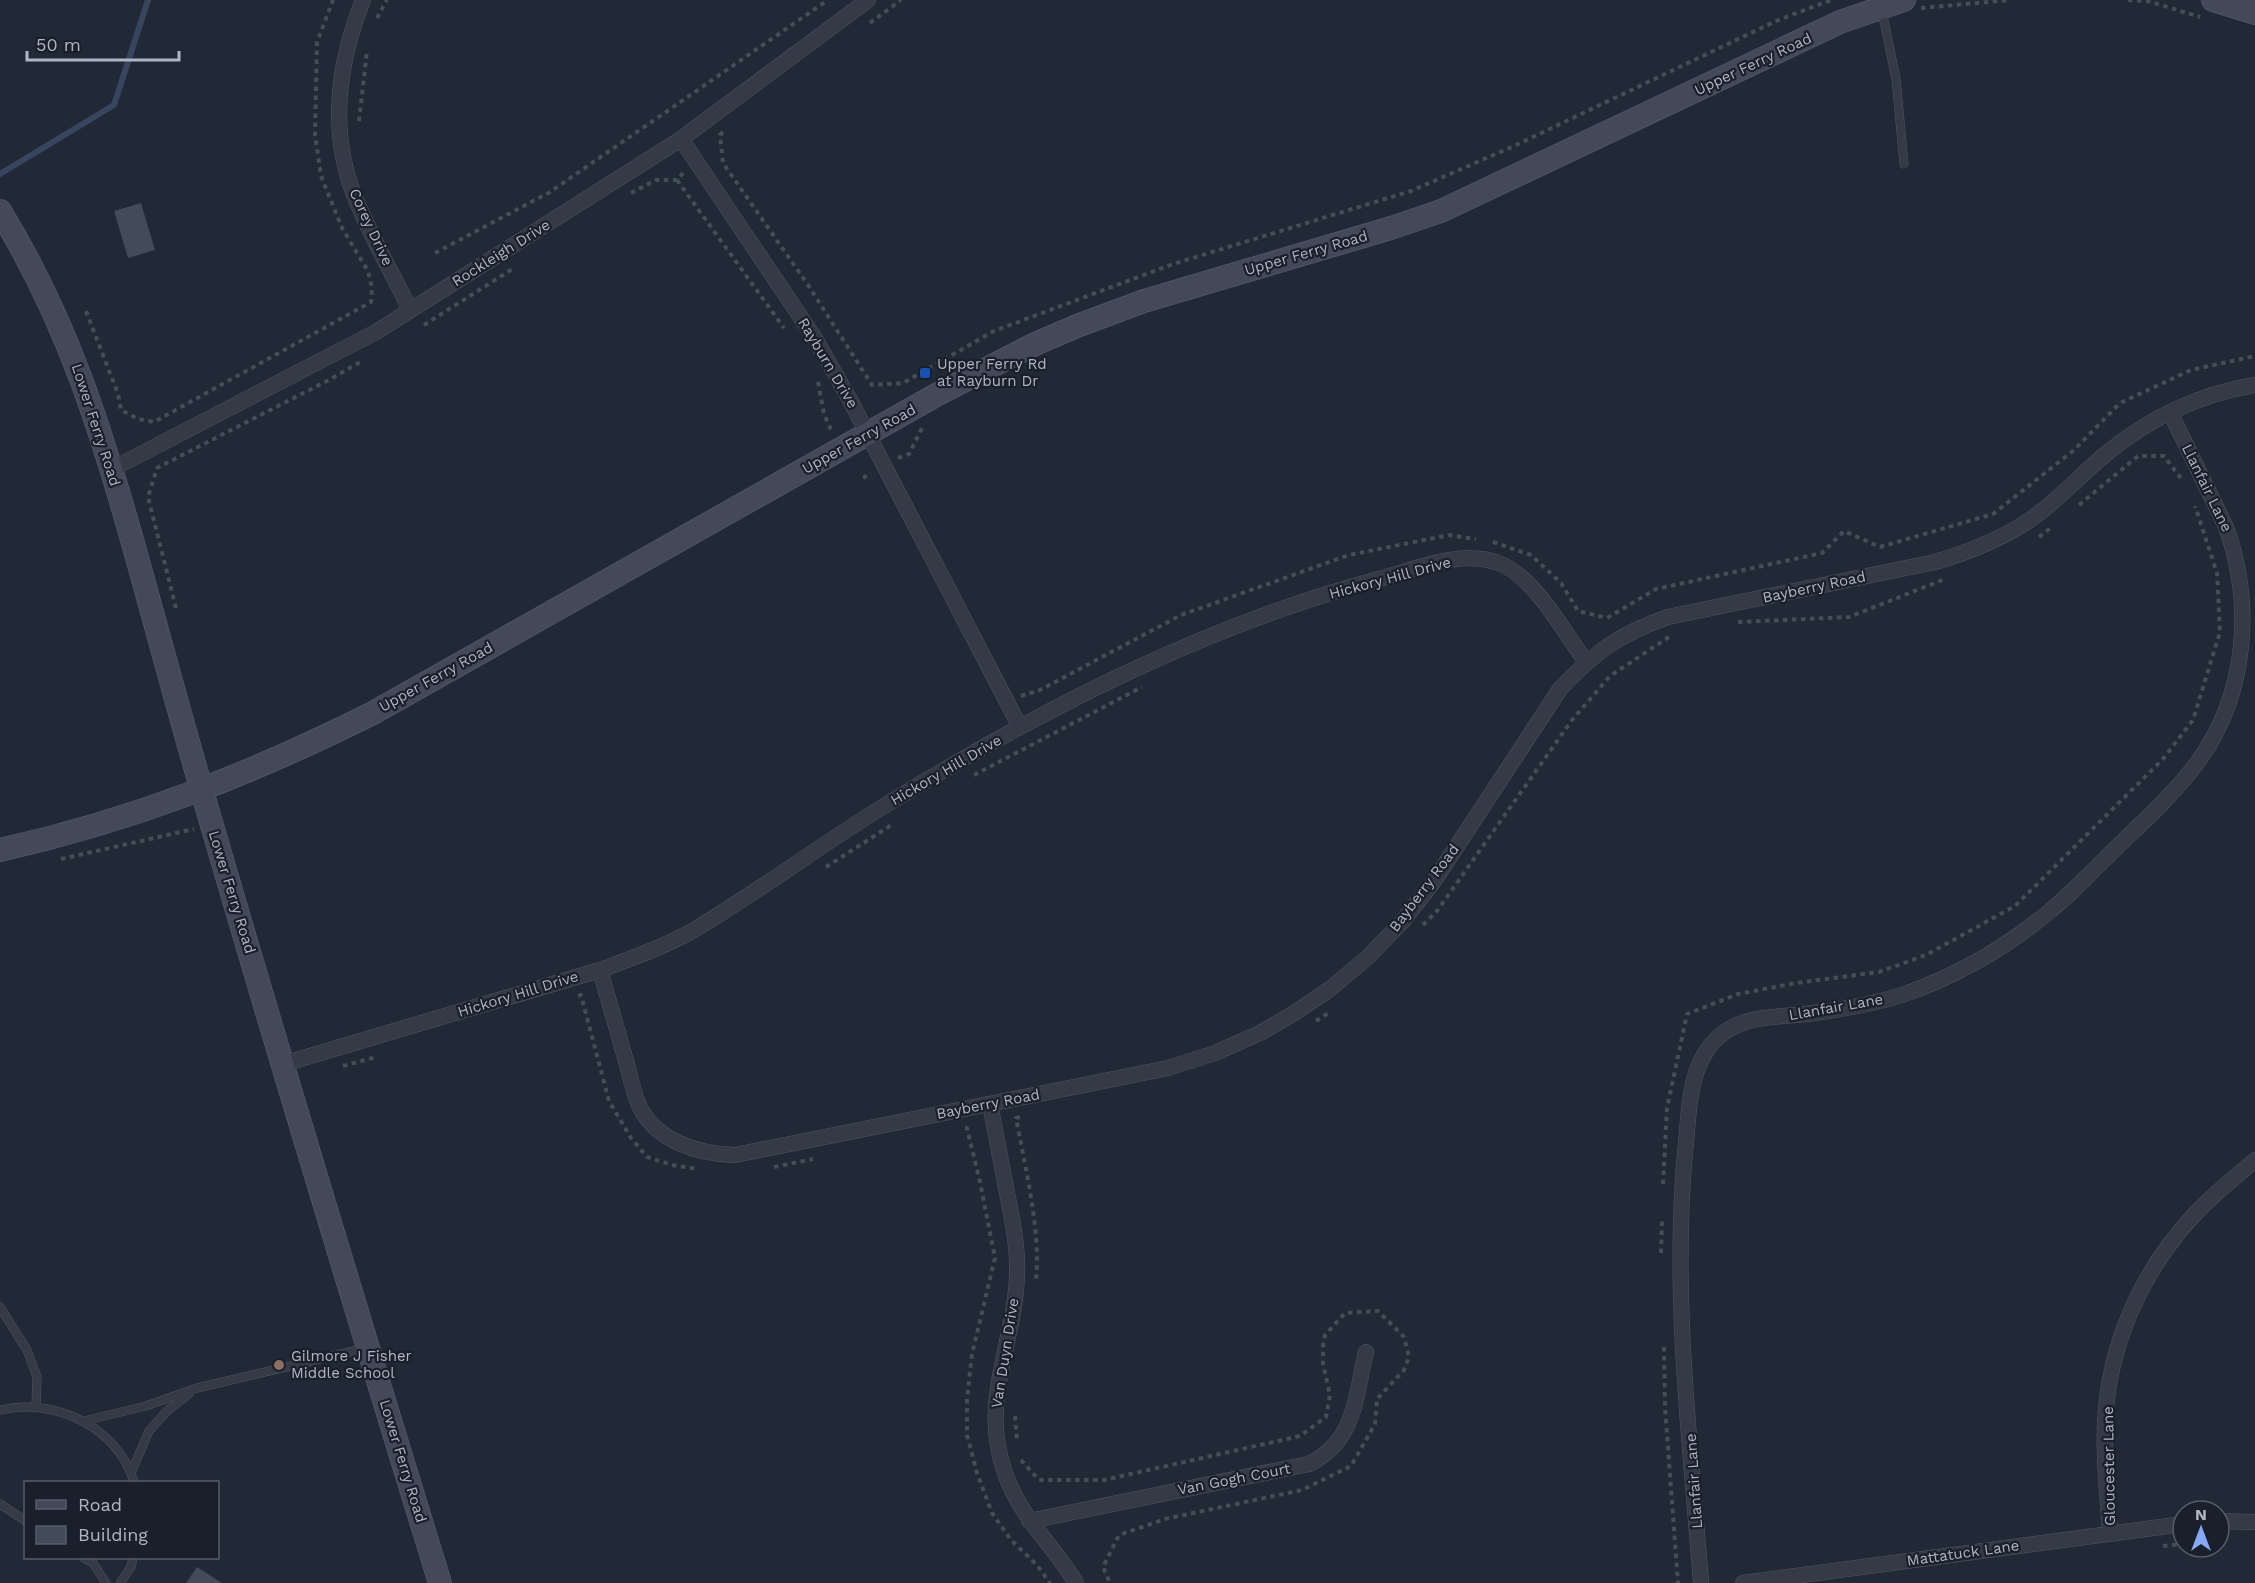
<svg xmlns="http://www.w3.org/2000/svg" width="2255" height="1583" font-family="'Work Sans',sans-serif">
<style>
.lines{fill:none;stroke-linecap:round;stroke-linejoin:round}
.stream{stroke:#37455e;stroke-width:6}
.building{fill:#424b5a}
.lane-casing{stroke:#4f5561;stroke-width:9}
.street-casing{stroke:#4f5561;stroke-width:16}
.secondary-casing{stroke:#4f5561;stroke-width:24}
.path{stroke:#405054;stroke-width:4;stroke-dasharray:4.5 4.5;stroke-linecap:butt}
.lane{stroke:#343a46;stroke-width:8}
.street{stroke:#343a46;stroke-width:15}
.secondary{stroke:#434959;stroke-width:22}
.transit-dot{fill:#1a4fb4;stroke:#1a202b;stroke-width:2}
.education-dot{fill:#8d6e63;stroke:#1a202b;stroke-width:2}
.labels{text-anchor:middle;stroke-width:4.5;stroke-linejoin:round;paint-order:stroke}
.street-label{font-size:15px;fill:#afb5c3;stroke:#1a202b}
.poi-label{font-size:15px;fill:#afb5c3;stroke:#1a202b;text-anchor:start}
</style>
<rect width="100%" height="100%" fill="#212836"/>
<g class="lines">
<path class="stream" d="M0 174 114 105 148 0"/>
</g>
<path class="building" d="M141 203 155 250 128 258 114 211Z
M197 1567 222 1583H186Z"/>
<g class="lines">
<defs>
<path id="lane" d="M1882 11 1896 79 1904 164
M0 1307 27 1350 37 1377 36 1406
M0 1410C54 1397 118 1427 134 1482
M84 1421 146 1406 197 1388 366 1348
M131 1473 149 1431 167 1411 189 1394
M0 1504 26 1521
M84 1558 93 1563 106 1583
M120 1583 131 1567 133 1558"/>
<path id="street" d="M363 0C337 66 328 135 357 202 372 239 393 274 410 310
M681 139 814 337 850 400 1020 727
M112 469 376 332 681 139 868 0
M600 970C608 998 616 1026 624 1054 629 1070 632 1088 638 1103 654 1141 698 1154 735 1155L1168 1068 1215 1053 1260 1033 1296 1012 1330 989 1368 957 1402 922 1434 881 1560 689C1595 652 1619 634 1668 617L1935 562C1969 552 2002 539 2031 519 2059 500 2081 474 2107 453 2150 418 2201 394 2255 385
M283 1064 600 970C632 958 664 947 694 930 761 890 823 843 889 803 1042 709 1206 625 1379 579 1416 569 1463 548 1501 564 1535 578 1564 632 1586 662
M990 1104C996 1135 1002 1166 1008 1198 1013 1223 1018 1249 1017 1275 1015 1344 979 1401 1005 1473 1021 1519 1052 1543 1076 1583
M1029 1521 1309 1464C1356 1441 1355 1397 1366 1352
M2219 1521 2255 1522
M2110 1533C2108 1498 2103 1460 2105 1424 2108 1346 2141 1272 2194 1215 2212 1195 2234 1178 2255 1160
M1701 1583C1690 1437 1671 1289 1686 1142 1689 1113 1689 1081 1704 1055 1729 1012 1772 1019 1814 1013 1844 1009 1874 1004 1902 995 1957 976 2007 947 2051 910 2071 894 2088 875 2106 858 2137 827 2171 798 2197 763 2247 695 2254 605 2226 527L2170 412
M1743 1583 2183 1524"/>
<path id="secondary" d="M2213 0 2255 13
M0 211C67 320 102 432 136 554 158 633 179 712 202 791 279 1056 359 1320 440 1583
M0 850C134 820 251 774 373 713L938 394 1035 344 1077 326 1144 301 1391 228 1441 211 1840 22 1904 0"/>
</defs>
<use href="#lane" class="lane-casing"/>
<use href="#street" class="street-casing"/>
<use href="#secondary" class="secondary-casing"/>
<path class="path" d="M2128 0 2148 1 2200 17
M1921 8 2010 0
M377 18 387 0
M870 23 901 0
M359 121 367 51
M723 132 720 135 723 163 808 285 872 385 903 383 994 331 1173 264 1411 191 1514 146 1776 21 1831 0
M677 180 784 328
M631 193 656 180H677L683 173
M435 253 550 192 828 0
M86 311 118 394 121 410 138 419 154 422 371 302 372 288 368 271 342 228 321 176 315 135 317 42 333 0
M424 325 514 268
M818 382 824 414 832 432
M898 458 909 454 922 428
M863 478 871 473
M2079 505 2138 456H2164L2183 481
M2039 537 2052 527
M1493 542 1531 555 1561 583 1578 611 1607 618 1656 589 1822 553 1844 531 1880 547 1993 514 2074 450 2120 403 2191 370 2255 356
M176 608 148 497 157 468 327 381 360 362
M1738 622 1849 617 1945 579
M1021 696 1040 690 1181 615 1349 555 1449 535 1476 539
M974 775 1142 687
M61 859 194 829
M826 867 893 824
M1423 925 1437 911 1572 720 1610 676 1669 637
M578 996 581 995 609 1101 631 1138 647 1157 672 1165 697 1169
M1316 1021 1330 1012
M343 1066 376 1057
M1020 1117 1016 1118C1025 1166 1041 1232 1036 1279
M965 1128H967L980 1182 995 1258 972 1354 967 1399V1435L977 1473 992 1513 1011 1540 1037 1565 1050 1583
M774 1167 813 1159
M1663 1184 1667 1108 1687 1014 1738 994 1796 983 1879 972 1926 955 2015 906 2163 759 2193 720 2220 632 2217 573 2195 506
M1661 1253 1662 1221
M1664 1347 1665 1407 1678 1583
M1015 1416 1017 1442
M1021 1460 1039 1480H1104L1300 1436 1326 1417 1330 1395 1323 1364V1346L1325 1335 1345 1313 1378 1311 1404 1337 1409 1357 1404 1370 1377 1399 1375 1424 1351 1466 1302 1490 1165 1519 1119 1535 1103 1567 1110 1583
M2163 1546 2183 1544"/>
<use href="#lane" class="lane"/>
<use href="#street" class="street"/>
<use href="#secondary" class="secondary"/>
</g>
<rect class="transit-dot" x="919" y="367" width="12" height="12" rx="3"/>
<circle class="education-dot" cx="279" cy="1365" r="6"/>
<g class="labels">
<g class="street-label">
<text transform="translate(1753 64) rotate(-25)" y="5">Upper Ferry Road</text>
<text transform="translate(371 227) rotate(65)" y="5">Corey Drive</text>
<text transform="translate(501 253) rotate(-32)" y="5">Rockleigh Drive</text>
<text transform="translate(1306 253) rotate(-16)" y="5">Upper Ferry Road</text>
<text transform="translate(828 363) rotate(59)" y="5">Rayburn Drive</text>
<text transform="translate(96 425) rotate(72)" y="5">Lower Ferry Road</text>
<text transform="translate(859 439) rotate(-29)" y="5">Upper Ferry Road</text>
<text transform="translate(2207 488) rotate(64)" y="5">Llanfair Lane</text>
<text transform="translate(1390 578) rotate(-15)" y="5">Hickory Hill Drive</text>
<text transform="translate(1814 587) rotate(-12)" y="5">Bayberry Road</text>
<text transform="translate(436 677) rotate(-29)" y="5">Upper Ferry Road</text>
<text transform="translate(946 770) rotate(-30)" y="5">Hickory Hill Drive</text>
<text transform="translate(1424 888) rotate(-53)" y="5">Bayberry Road</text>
<text transform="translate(232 892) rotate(73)" y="5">Lower Ferry Road</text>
<text transform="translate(518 994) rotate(-17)" y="5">Hickory Hill Drive</text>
<text transform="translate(1836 1007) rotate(-10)" y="5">Llanfair Lane</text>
<text transform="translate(988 1104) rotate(-11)" y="5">Bayberry Road</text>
<text transform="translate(1005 1353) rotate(-81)" y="5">Van Duyn Drive</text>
<text transform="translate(403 1461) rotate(73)" y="5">Lower Ferry Road</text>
<text transform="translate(2109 1466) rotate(-91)" y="5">Gloucester Lane</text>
<text transform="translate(1234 1479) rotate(-11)" y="5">Van Gogh Court</text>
<text transform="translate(1694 1481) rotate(-94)" y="5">Llanfair Lane</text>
<text transform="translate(1963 1553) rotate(-8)" y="5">Mattatuck Lane</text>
</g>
<g class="poi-label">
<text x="937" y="369">Upper Ferry Rd<tspan x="937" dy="17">at Rayburn Dr</tspan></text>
<text x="291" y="1361">Gilmore J Fisher<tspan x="291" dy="17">Middle School</tspan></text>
</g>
</g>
<rect x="24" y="1481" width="195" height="78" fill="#1a202b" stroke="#565c68" stroke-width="1.5"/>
<rect x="36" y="1500" width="30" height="9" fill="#434959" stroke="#565c68" stroke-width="1.5"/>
<text x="78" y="1511" font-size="18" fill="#afb5c3">Road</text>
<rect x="36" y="1526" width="30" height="18" fill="#424b5a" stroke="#565c68" stroke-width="1.5"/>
<text x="78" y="1541" font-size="18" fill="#afb5c3">Building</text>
<g transform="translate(2201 1529)"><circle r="28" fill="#1a202b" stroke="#565c68" stroke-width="1.5"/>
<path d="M0-4.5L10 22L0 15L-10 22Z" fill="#86a7f1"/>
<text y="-9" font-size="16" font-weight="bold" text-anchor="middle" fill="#afb5c3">N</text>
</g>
<path d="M27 51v9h152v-9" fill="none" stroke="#afb5c3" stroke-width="3"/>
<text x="36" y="51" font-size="18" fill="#afb5c3" stroke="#1a202b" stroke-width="4.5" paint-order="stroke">50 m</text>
</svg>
